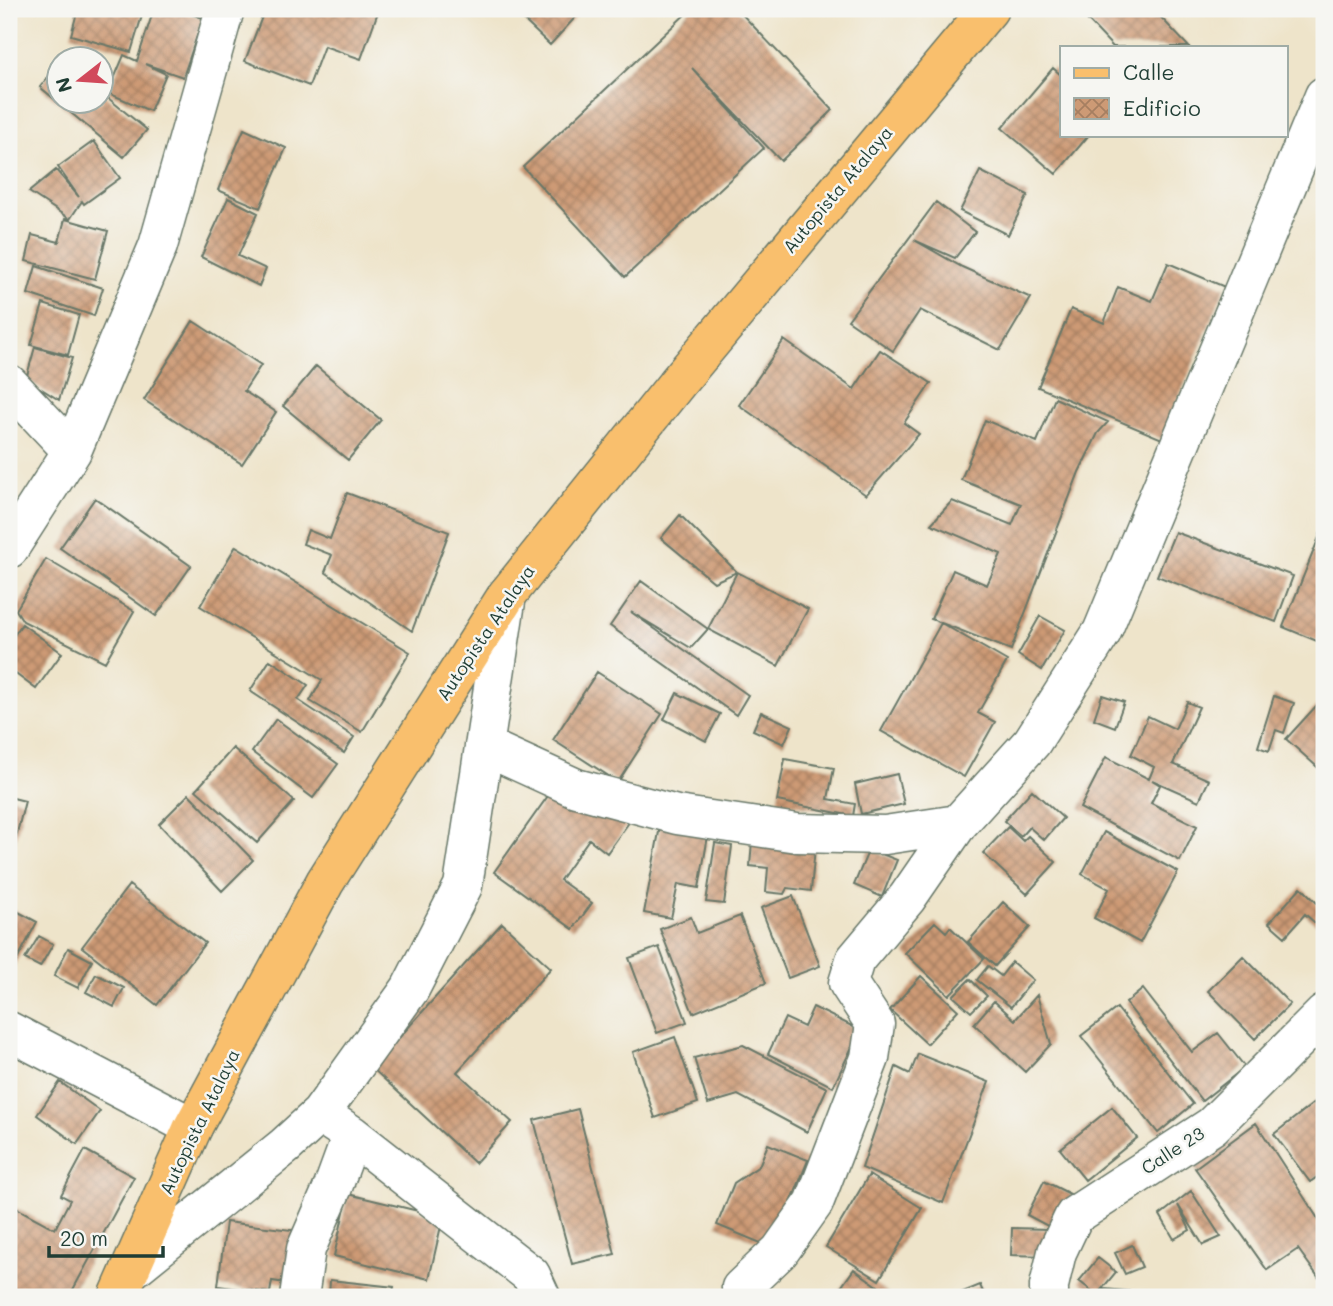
<svg xmlns="http://www.w3.org/2000/svg" width="1333" height="1306" font-family="Mali,sans-serif">
<style>
.building{fill:url(#building-cross-hatch)}
.lines{fill:none;stroke-linecap:round;stroke-linejoin:round}
.street-casing{stroke:#677768;stroke-width:41}
.primary-casing{stroke:#677768;stroke-width:41}
.street{stroke:#fff;stroke-width:38}
.primary{stroke:#f9bf6d;stroke-width:38}
.labels{text-anchor:middle;stroke-width:5;stroke-linejoin:round;paint-order:stroke}
.street-label{font-size:18px;fill:#1f3d34;stroke:#f6f6f2}
</style>
<defs>
<pattern id="building-cross-hatch" width="8" height="8" patternUnits="userSpaceOnUse" patternTransform="scale(1.75)"><rect width="8" height="8" fill="#cd9a75"/><path d="M0 0l8 8M0 8l8-8" fill="none" stroke="#a67f61"/></pattern>
</defs>
<rect width="100%" height="100%" fill="#f6f6f2"/>
<filter id="ink" filterUnits="userSpaceOnUse"><feTurbulence type="fractalNoise" baseFrequency=".0143" numOctaves="2"/><feDisplacementMap in="SourceGraphic" scale="14" xChannelSelector="R" yChannelSelector="G"/><feConvolveMatrix kernelMatrix="1 2 1 2 8 2 1 2 1" color-interpolation-filters="sRGB"/></filter>
<filter id="wash" filterUnits="userSpaceOnUse"><feTurbulence type="fractalNoise" baseFrequency=".00686" numOctaves="4" result="noise"/><feDisplacementMap in="SourceGraphic" scale="28" xChannelSelector="R" yChannelSelector="G"/><feGaussianBlur stdDeviation="1.57" result="paint"/><feColorMatrix in="noise" values="0 0 0 0 0 0 0 0 0 0 0 0 0 0 0 0 0 1.4 0 .05"/><feComposite in="paint" operator="in"/></filter>
<g filter="url(#wash)">
<rect width="100%" height="100%" fill="#eee4ca"/>
<g id="blocks">
<path class="building" d="M78 9H144L131 52 71 35Z
M154 9H177L203 18 183 77 145 64 166 74 150 111 108 93 124 55 137 61Z
M265 9H379L361 59 324 46 309 86 245 61Z
M512 9H583L550 45Z
M691 9H737L833 110 781 161 692 68 764 148 625 277 523 167Z
M1077 9H1153L1189 47H1113Z
M60 62V102H102V93L147 130 124 157 40 87Z
M1053 68 1062 76V135H1089L1056 174 1002 128Z
M244 129 286 148 260 208 218 190Z
M94 141 120 178 84 204 82 201 70 219 29 192 56 170 79 197 58 167Z
M980 171 1028 195 1008 235 960 211Z
M228 198 258 213 238 256 266 269 259 286 201 257Z
M936 202 975 232 955 258 914 240 962 267 1031 298 1000 350 920 310 893 351 848 320Z
M65 219 108 231 95 279 26 261 32 235 59 242Z
M1168 263 1225 287 1162 439 1038 387 1071 309 1104 323 1118 287 1152 301Z
M36 266 103 288 94 316 28 294Z
M43 304 79 315 68 355 31 345Z
M193 321 261 365 244 391 276 412 242 464 144 400Z
M784 340 854 389 880 350 931 383 904 423 919 434 866 495 739 405Z
M35 347 72 358 59 400 26 379Z
M316 366 381 420 348 460 283 406Z
M1055 398 1108 422 1098 433 1079 472 1011 650 931 619 953 570 987 585 1001 554 931 524 952 501 1012 525 1021 504 961 480 985 420 1037 442Z
M347 493 449 532 412 631 325 572 332 555 303 544 308 530 330 539Z
M95 498 191 566 156 616 60 548Z
M680 515 737 572 714 582 661 538Z
M1322 530 1324 531V644L1283 627Z
M1175 532 1293 576 1276 622 1157 576Z
M236 546 410 652 362 732 310 701 322 680 200 606Z
M46 559 134 611 105 662 23 621 16 610Z
M737 572 808 609 778 666 708 629 691 648 631 612 748 695 736 715 610 626 641 581 708 629Z
M1040 616 1065 630 1042 670 1018 655Z
M941 623 1007 661 978 713 995 722 964 777 881 731Z
M22 624 62 653 36 689 9 669V642Z
M270 660 308 685 298 700 354 737 344 753 250 691Z
M597 672 662 714 618 782 553 740Z
M677 693 720 714 706 741 664 719Z
M1102 695 1124 702 1115 727 1094 719Z
M1274 696 1294 703 1284 733 1276 730 1269 751 1258 747Z
M1187 702 1199 707 1173 764 1209 780 1199 801 1152 780 1160 785 1151 803 1197 826 1180 861 1080 808 1106 757 1149 779 1154 767 1131 755 1148 716 1175 729Z
M1318 704 1324 710V773L1286 739Z
M761 712 792 726 784 744 753 730Z
M276 719 338 764 313 798 252 752Z
M233 748 294 801 257 843 196 790Z
M785 759 834 768 828 799 855 804 853 816 777 801Z
M897 774 904 804 861 814 855 784Z
M555 786 630 821 607 853 589 839 560 880 592 903 573 929 494 872Z
M1032 790 1063 818 1044 840 1029 827 1021 836 1004 821Z
M189 794 253 860 222 891 159 824Z
M9 797 25 801 10 861 9 860Z
M661 821 709 830 699 888 678 884 671 918 644 913Z
M1008 827 1023 841 1028 836 1056 862 1027 894 983 853Z
M1104 832 1178 872 1140 943 1094 918 1109 889 1082 874Z
M752 841 815 847 811 891 787 888 784 894 766 892 768 868 750 866Z
M715 843 732 846 724 904 706 902Z
M869 849 897 860 882 897 854 885Z
M129 885 205 943 157 1005 82 947Z
M1301 887 1324 910V931L1305 914 1285 937 1269 923Z
M793 896 820 966 788 978 761 908Z
M1003 902 1030 927 995 966 968 942Z
M13 909 37 922 13 968 9 966V918Z
M740 916 766 983 693 1013 660 929 691 917 697 933Z
M935 922 946 932 950 927 984 959 949 995 905 953Z
M502 923 551 968 457 1072 512 1122 475 1163 372 1068Z
M39 936 53 944 40 967 25 959Z
M659 947 687 1022 657 1033 629 958Z
M68 948 92 961 78 988 54 976Z
M1243 956 1290 1004 1255 1039 1208 991Z
M1012 962 1033 980 1011 1007 977 980 988 966 1001 976Z
M96 974 124 988 114 1007 86 992Z
M921 976 958 1010 927 1044 890 1010Z
M970 979 987 996 971 1012 953 996Z
M1143 989 1192 1052 1218 1033 1245 1067 1202 1101 1126 1003Z
M1037 995 1051 1044 1025 1072 974 1024 994 1001 1015 1020Z
M813 1007 860 1030 833 1087 768 1054 785 1018 804 1027Z
M1117 1008 1193 1104 1158 1133 1081 1036Z
M675 1037 698 1103 655 1118 633 1052Z
M743 1045 827 1088 807 1132 738 1095 708 1104 694 1058Z
M918 1054 989 1082 943 1203 862 1168 896 1067 910 1074Z
M60 1082 100 1111 77 1144 37 1115Z
M1324 1095V1172L1310 1182 1274 1134Z
M1112 1107 1137 1138 1085 1180 1060 1149Z
M578 1109 615 1254 572 1264 534 1120Z
M1256 1123 1324 1228V1285L1298 1249 1267 1270 1195 1168Z
M768 1144 808 1160 773 1248 717 1225 734 1183 759 1166Z
M85 1150 134 1177 69 1297H9V1204L55 1229 70 1200 61 1195Z
M869 1175 922 1208 879 1280 826 1247Z
M1044 1181 1072 1195 1055 1230 1027 1215Z
M1191 1191 1221 1237 1203 1245 1178 1205 1190 1230 1174 1239 1160 1215Z
M348 1194 443 1217 429 1279 334 1256Z
M226 1222 300 1231 293 1284 272 1281 270 1293 218 1286Z
M1012 1228 1048 1229 1047 1256 1011 1255Z
M1132 1245 1142 1267 1125 1274 1115 1253Z
M1098 1258 1116 1272 1097 1295 1079 1281Z
M854 1269 893 1297 835 1296Z
M330 1280 394 1287 392 1297H329Z
M980 1285 985 1297H951Z
M1104 1289 1147 1293V1297H1103Z"/>
</g>
</g>
<g filter="url(#ink)">
<use href="#blocks" fill-opacity="0" stroke="#677768" stroke-width="2"/>
<g class="lines">
<defs>
<path id="street" d="M9 384 72 451
M9 549 72 451 158 246 225 9
M484 746 576 788 677 815 797 833 885 835 958 824
M9 1031 193 1127
M320 1114 352 1135 531 1275 541 1297
M129 1272 285 1146 320 1114 410 989 463 886 507 595
M299 1297 306 1249 333 1187 352 1135
M743 1297 741 1288 780 1251 814 1203 870 1058 875 1024 848 983 855 960 907 898 958 824 1032 742 1102 632 1324 96
M1049 1297V1286L1057 1252 1074 1216 1212 1126 1324 1014"/>
<path id="primary" d="M118 1297 193 1127 325 882 507 595 678 382 989 9"/>
</defs>
<use href="#street" class="street-casing"/>
<use href="#primary" class="primary-casing"/>
<use href="#street" class="street"/>
<use href="#primary" class="primary"/>
</g>
</g>
<g class="labels">
<g class="street-label">
<text transform="translate(838 190) rotate(-50)" y="6">Autopista Atalaya</text>
<text transform="translate(486 633) rotate(-56)" y="6">Autopista Atalaya</text>
<text transform="translate(200 1122) rotate(-64)" y="6">Autopista Atalaya</text>
<text transform="translate(1173 1151) rotate(-33)" y="6">Calle 23</text>
</g>
</g>
<rect width="1333" height="1306" fill="none" stroke="#f6f6f2" stroke-width="35"/>
<rect x="1060" y="46" width="228" height="91" fill="#f6f6f2" stroke="#a0aca6" stroke-width="2"/>
<rect x="1074" y="68" width="35" height="10" fill="#f9bf6d" stroke="#a0aca6" stroke-width="2"/>
<text x="1123" y="80" font-size="21" fill="#1f3d34">Calle</text>
<rect x="1074" y="98" width="35" height="21" fill="url(#building-cross-hatch)" stroke="#a0aca6" stroke-width="2"/>
<text x="1123" y="116" font-size="21" fill="#1f3d34">Edificio</text>
<g transform="translate(80 80) rotate(253)"><circle r="33" fill="#f6f6f2" stroke="#a0aca6" stroke-width="2"/>
<path d="M0-5L12 26L0 18L-12 26Z" fill="#d1495b"/>
<text y="-10" font-size="19" font-weight="bold" text-anchor="middle" fill="#1f3d34">N</text>
</g>
<path d="M49 1246v10h114v-10" fill="none" stroke="#1f3d34" stroke-width="3.5"/>
<text x="60" y="1246" font-size="21" fill="#1f3d34" stroke="#f6f6f2" stroke-width="5" paint-order="stroke">20 m</text>
</svg>
